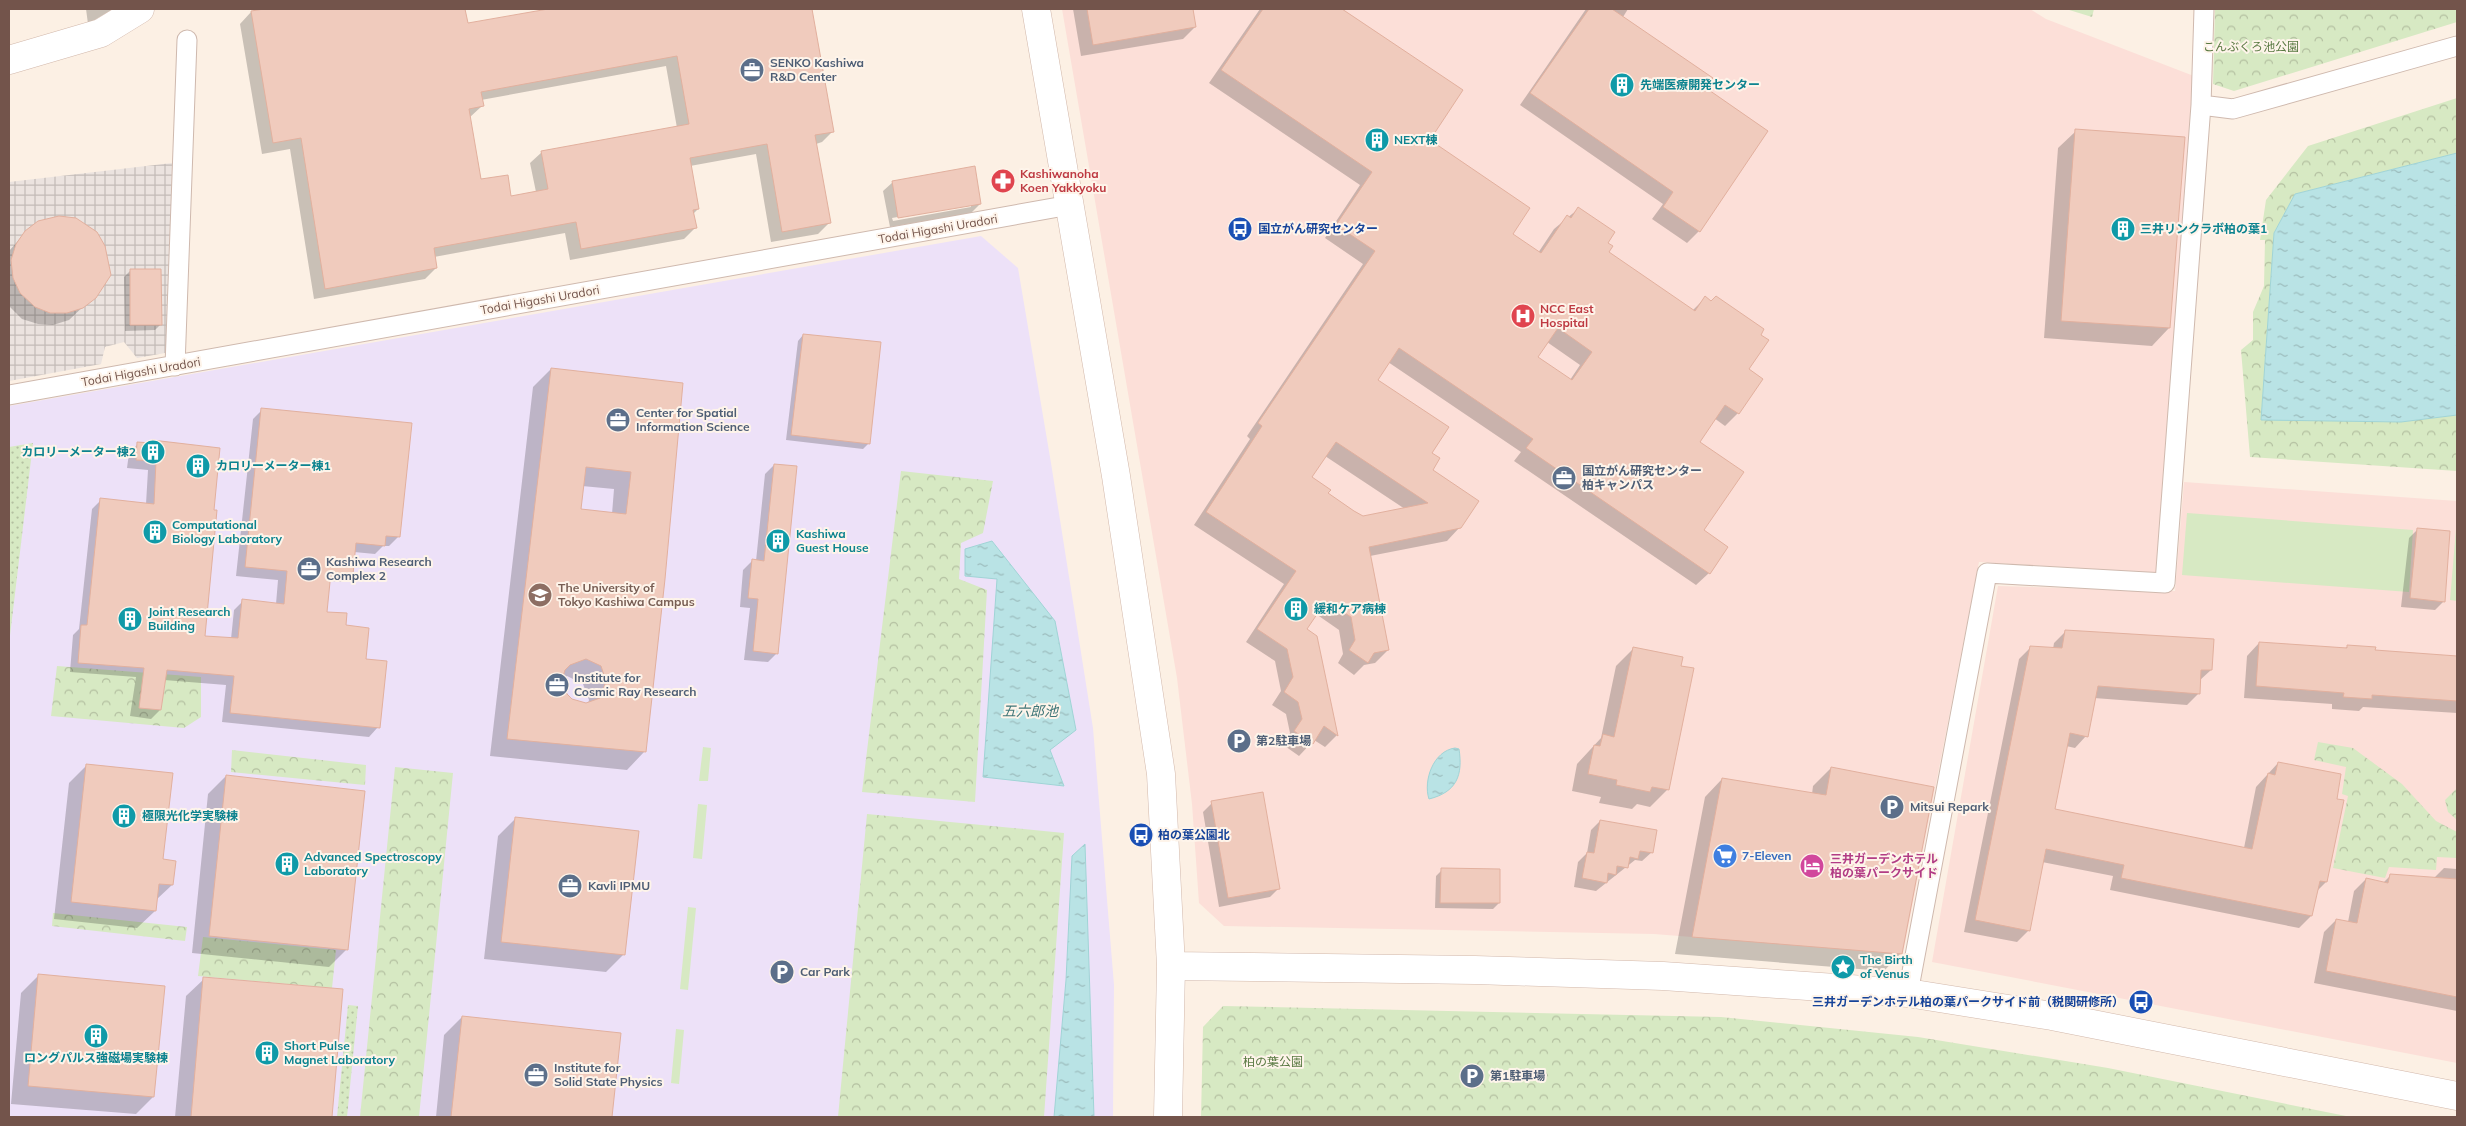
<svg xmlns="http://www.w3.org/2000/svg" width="2466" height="1126" font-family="Mulish,'Noto Sans JP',sans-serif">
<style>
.commercial{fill:#fcdfd8}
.industrial{fill:url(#industrial-grid)}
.education{fill:#ede1f8}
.grass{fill:url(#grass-dots)}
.forest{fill:url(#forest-crowns);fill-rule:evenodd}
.garden{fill:#d7e9c3}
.water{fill:url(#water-ripples);stroke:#a0d4d6}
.shadow{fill:#0003;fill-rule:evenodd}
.building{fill:#f0cbbd;stroke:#e2b09e;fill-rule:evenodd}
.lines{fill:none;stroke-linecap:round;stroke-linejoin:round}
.street-casing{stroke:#cfb9ae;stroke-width:21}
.secondary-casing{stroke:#d2b8ab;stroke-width:29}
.street{stroke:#fff;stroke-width:19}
.secondary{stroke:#fff;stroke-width:28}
.labels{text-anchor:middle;stroke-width:4;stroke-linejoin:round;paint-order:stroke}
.park-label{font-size:12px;fill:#597942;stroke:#fef4ea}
.service-label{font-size:12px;font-weight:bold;fill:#4e5e75;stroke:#fef4ea;text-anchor:start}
.culture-label{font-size:12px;font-weight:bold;fill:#0d838f;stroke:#fef4ea;text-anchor:start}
.health-label{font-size:12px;font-weight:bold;fill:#be3a42;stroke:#fef4ea;text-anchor:start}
.street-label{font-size:12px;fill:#73544b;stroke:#fef4ea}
.transit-label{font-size:12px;font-weight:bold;fill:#164399;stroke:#fef4ea;text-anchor:start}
.education-label{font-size:12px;font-weight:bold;fill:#785e54;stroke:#fef4ea;text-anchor:start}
.shop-label{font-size:12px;font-weight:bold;fill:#366cbe;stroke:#fef4ea;text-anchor:start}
.hotel-label{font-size:12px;font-weight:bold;fill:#b23c85;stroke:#fef4ea;text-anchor:start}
.water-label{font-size:14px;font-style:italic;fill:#3f7678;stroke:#fef4ea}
</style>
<defs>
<pattern id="industrial-grid" width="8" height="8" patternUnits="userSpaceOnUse" patternTransform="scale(1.25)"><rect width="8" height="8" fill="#ebe3df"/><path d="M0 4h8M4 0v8" fill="none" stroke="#c3bbb7"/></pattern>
<pattern id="grass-dots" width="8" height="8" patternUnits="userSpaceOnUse" patternTransform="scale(1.25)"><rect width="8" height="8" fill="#d7e9c3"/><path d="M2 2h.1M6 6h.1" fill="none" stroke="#b3bfa0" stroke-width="1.8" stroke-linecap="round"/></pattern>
<pattern id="forest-crowns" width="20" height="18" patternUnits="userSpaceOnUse" patternTransform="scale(1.25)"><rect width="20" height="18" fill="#d7e9c3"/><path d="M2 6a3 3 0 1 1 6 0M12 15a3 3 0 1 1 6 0" fill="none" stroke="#b3bfa0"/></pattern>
<pattern id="water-ripples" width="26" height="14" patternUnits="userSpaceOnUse" patternTransform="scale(1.25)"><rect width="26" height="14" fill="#b9e3e5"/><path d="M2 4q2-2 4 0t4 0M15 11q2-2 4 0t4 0" fill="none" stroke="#9bbbbc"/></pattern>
</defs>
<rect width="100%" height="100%" fill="#fcf0e4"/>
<path class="commercial" d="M1062 9H2030L2046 19 2199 78 2161 573 1979 562 1903 954 1654 934 1224 926 1199 903 1192 804 1177 678Z
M2184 482 2457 501V1063L1932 962 1998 586 2175 591Z"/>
<path class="industrial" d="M172 163 170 344 165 353 137 358 124 342 105 347 101 364 9 381V182Z"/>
<path class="education" d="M981 236 1018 268 1051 463 1093 728 1114 985 1113 1117H9V406Z"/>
<path class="grass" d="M33 443 9 644V447Z
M348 1005 358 1006 347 1117H337Z"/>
<path class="forest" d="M2066 9H2094L2092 17Z
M2215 9H2457V22L2234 91 2213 84Z
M2457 98V153L2295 194 2274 233 2261 419 2401 422 2457 415V471L2250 457 2241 350 2253 340V312L2264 286 2265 240H2260L2266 200 2308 146Z
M901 471 993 481 983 533 961 543 959 579 987 590 975 802 862 792Z
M57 666 201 677V717L184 728 51 716ZM143 681 165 684 161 710 139 708Z
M2318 742 2353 748 2402 784 2436 821 2457 832V858L2437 857 2436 870 2389 867 2385 878 2333 868 2348 796 2342 794 2346 767 2314 760Z
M232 750 366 765 365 785 231 772Z
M395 767 453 773 419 1117H360Z
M2457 788V820L2448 812 2445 800Z
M867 814 1064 833 1044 1117H838Z
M53 913 187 927 185 941 52 926Z
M203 937 336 950 332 988 198 976Z
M1223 1006 1721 1017 1918 1037 2108 1068 2351 1117H1201L1203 1027Z"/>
<path class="garden" d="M2187 513 2413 530 2409 592 2182 575Z
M2456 529 2457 530V601L2450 600Z
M703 747 711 748 708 781H699Z
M698 804 707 805 702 859 693 858Z
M688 907 696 908 688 990 680 989Z
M676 1029 684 1030 679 1084 671 1083Z"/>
<path class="water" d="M2457 153V415L2401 422 2261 420 2274 233 2295 194Z
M992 541 1055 621 1076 730 1050 750 1064 786 983 777 997 579 965 576V549Z
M1455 748 1459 749C1463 775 1457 792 1429 799 1423 781 1433 751 1455 748Z
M1085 844 1094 1117H1054L1066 980 1072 856Z"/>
<path class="shadow" d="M86 9H113L88 24Z
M272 9H464L467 25 555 9H811L833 131 822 142 816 144 829 223 818 234 771 242 756 154 690 166 698 209 693 214 695 228 684 239 570 260 565 233 434 257 436 268 425 279 314 299 290 149 262 154 240 24 251 12ZM666 66 677 128 542 152 530 163 536 192 510 197 480 181 469 118 482 106 481 100Z
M1073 9H1192L1195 27 1183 39 1081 56Z
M1260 9H1340L1462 91 1428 140 1511 234 1538 253 1554 229 1578 209 1606 243 1607 253 1692 311 1705 298 1748 369 1762 379 1738 413 1725 426 1714 418 1698 442 1702 531 1709 573 1696 585 1514 461 1521 452 1388 362 1376 380 1430 453 1431 470 1460 527 1447 541 1370 556 1388 650 1375 663 1364 665 1354 675 1338 663 1343 654 1339 630 1316 614 1305 630 1316 637 1337 735 1325 747 1314 740 1299 756 1282 744 1290 733 1286 714 1272 705 1281 691 1275 661 1246 642 1284 584 1194 525 1250 439 1247 436 1363 264 1325 238 1360 185 1209 83ZM1547 342 1580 365 1570 380 1537 357ZM1325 456 1405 509 1362 517 1327 494 1310 478Z
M1586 9H1628L1623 17 1705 88 1767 131 1699 231 1687 243 1652 219 1663 204 1520 105Z
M2076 131 2169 328 2152 346 2044 338 2058 148Z
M893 182 980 204 971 213 890 227 883 191ZM971 204V207L893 221 892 218Z
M26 232 88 302 69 320 53 325 38 324 22 319 9 306V251Z
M130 271 161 324 155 330 125 331 124 277Z
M803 335 869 443 863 449 786 440 798 341Z
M551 369 681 384 664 579 644 752 627 770 490 756 533 387ZM582 486 614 489 612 514 580 510ZM567 676 583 684 589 700 588 704 571 700 565 695 561 680Z
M262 410 398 537 389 546H383L375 554 354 552 352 573 343 582 329 581 326 613 345 627 364 660 378 727 369 737 222 722 226 685 164 680 160 710 151 719 130 716 136 677 70 672 73 635 79 629 92 509 101 500 146 504 148 470 127 468 129 453 138 444H149L152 441 203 637 231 639 234 610 243 601 276 604 278 580 236 576 253 419Z
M774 465 777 653 768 662 744 660 750 608 740 607 743 570 752 561H756L765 474Z
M2418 529 2444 601 2435 610 2401 607 2409 538Z
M2066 631 2211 670 2199 681V693L2187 705 2094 698 2086 736 2075 748 2066 746 2053 810 2244 848 2256 787 2278 763 2326 882 2316 892 2311 916 2299 928 2110 890 2113 876 2042 862 2029 930 2017 942 1964 932 2019 659 2031 647 2053 649 2054 643Z
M2259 643 2344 649 2348 646 2374 651 2457 657V713L2363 707 2359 711 2332 709V704L2244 698 2247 656Z
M1633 649 1668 789 1650 807 1637 804 1632 809 1599 803 1601 797 1572 791 1577 764 1601 738 1616 666Z
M87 765 162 861 172 885 156 900 155 911 137 928 54 919 69 783Z
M1831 768 1901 953 1884 971 1675 954 1705 797 1722 779 1812 794 1813 786Z
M226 776 347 949 329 967 192 953 208 794Z
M1212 803 1279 888 1270 897 1219 907 1203 812Z
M515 819 624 954 606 972 484 959 498 836Z
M1600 821 1652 852 1642 861 1635 860 1596 891 1574 887 1578 862 1587 853 1591 830Z
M2444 868 2457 869V1011L2314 983 2324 932 2336 920 2348 922 2354 891 2366 879 2383 883 2391 875 2434 878Z
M1442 870 1499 903 1493 909 1435 908 1436 876Z
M39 975 153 1097 136 1114 11 1104 21 993Z
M204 979 342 990 331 1117H175L186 996Z
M462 1017 620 1034 611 1117H436L444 1035Z"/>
<path class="building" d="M264 9H465L468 23 548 9H812L834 132 815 135 831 223 782 232 767 144 690 158 699 209 693 210 697 228 581 249 576 222 434 248 437 268 325 289 301 138 273 143 251 11ZM677 56 689 124 541 151 548 189 511 196 508 175 481 179 469 109 484 106 481 92Z
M1087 9H1193L1196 27 1093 45Z
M1263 9H1342L1463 90 1430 140 1530 208 1513 234 1541 253 1567 215 1571 218 1578 207 1615 232 1608 243 1613 246 1609 252 1695 311 1705 296 1711 301 1716 296 1764 329 1761 335 1769 340 1749 369 1763 379 1739 414 1725 405 1700 442 1744 472 1704 530 1728 547 1710 574 1526 448 1533 439 1399 348 1378 380 1449 427 1432 453 1440 458 1433 470 1479 501 1461 528 1369 547 1389 650 1374 653 1368 663 1349 650 1355 640 1351 617 1326 601 1307 629 1317 636 1338 736 1324 726 1313 744 1294 731 1302 719 1298 702 1284 692 1293 677 1287 649 1257 629 1296 571 1206 512 1262 426 1258 423 1375 251 1336 225 1372 172 1221 70ZM1558 328 1592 352 1572 380 1538 357ZM1336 442 1428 503 1363 516 1354 511 1328 493 1331 490 1312 477Z
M1589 9H1612L1713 78 1706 88 1768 131 1700 232 1663 207 1673 192 1530 93Z
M2075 129 2185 137 2170 328 2061 321Z
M975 166 981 204 898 218 892 181Z
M59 216 76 218 97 232 105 246 111 275 96 298 83 308 67 313H50L35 307 20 293 13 278 11 260 16 244 25 231 38 221Z
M130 269H161L162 325H130Z
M803 334 881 342 870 444 791 435Z
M551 368 683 383 665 579 646 752 507 739ZM586 467 631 472 626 514 581 509ZM586 659 601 666 606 681 600 698 586 703 572 699 567 694 562 680 565 670 570 665Z
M261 408 412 423 400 537 386 536 385 546 356 543 353 574 331 572 327 612 347 613 346 625 369 628 366 659 387 661 380 728 230 713 234 676 167 670 161 710 139 708 144 668 78 663 81 625H87L100 498 154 504 156 461 136 460 137 442 152 443V440L220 448 214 510H217L205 636 238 638 242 599 284 604 287 571 245 567Z
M774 464 797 466 778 654 753 651 758 599 748 598 752 559 764 561Z
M2417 528 2450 531 2445 602 2410 598Z
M2065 630 2214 639 2212 670H2201L2200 694 2098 686 2088 737 2070 733 2055 809 2252 849 2268 773 2275 775 2278 762 2341 774 2337 799 2344 800 2327 882 2320 881 2312 916 2121 878 2124 865 2046 849 2030 931 1975 920 2030 646 2062 648Z
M2259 642 2347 648V645L2376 647 2375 650 2457 656V701L2372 695V699L2343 697 2344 693 2256 686Z
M1633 647 1683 657 1681 666 1694 668 1669 790 1652 787 1650 792 1616 785 1617 780 1588 774 1594 745 1600 746 1603 734 1614 737Z
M86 764 173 773 163 859 176 861 173 885 159 884 156 911 71 902Z
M1831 767 1934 787 1902 954 1692 937 1722 778 1826 795Z
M226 775 365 791 348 950 209 936Z
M1263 792 1280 889 1228 898 1211 801Z
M515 817 639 831 625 955 501 942Z
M1600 820 1657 830 1653 853 1640 851 1638 859 1630 857 1628 868 1617 866 1616 875 1608 873 1607 883 1582 878 1587 852 1594 853Z
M1441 868 1500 869V903H1440Z
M2390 874 2457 879V997L2326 971 2336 919 2357 923 2366 878 2388 883Z
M38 974 165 986 154 1097 28 1086Z
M203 977 343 989 332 1117H191Z
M462 1016 621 1033 612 1117H451Z"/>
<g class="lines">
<defs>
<path id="street" d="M2201 105 2233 109 2457 46
M175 366 187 40
M9 395 1070 205
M1908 993 1987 573 2165 583 2201 105 2204 9"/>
<path id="secondary" d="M1036 9 1116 476 1161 774 1171 966 1168 1117
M9 60 101 33 140 9
M1171 966 1475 970 1663 976 1908 993 2052 1016 2457 1096"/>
</defs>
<use href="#street" class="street-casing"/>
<use href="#secondary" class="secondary-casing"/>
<use href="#street" class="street"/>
<use href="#secondary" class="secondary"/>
</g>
<defs>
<symbol id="office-disc" viewBox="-11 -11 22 22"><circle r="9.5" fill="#5c6f8a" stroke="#fef4ea"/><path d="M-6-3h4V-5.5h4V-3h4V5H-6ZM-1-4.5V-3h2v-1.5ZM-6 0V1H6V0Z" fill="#fff"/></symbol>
<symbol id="building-disc" viewBox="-11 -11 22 22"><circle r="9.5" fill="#0f9aa8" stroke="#fef4ea"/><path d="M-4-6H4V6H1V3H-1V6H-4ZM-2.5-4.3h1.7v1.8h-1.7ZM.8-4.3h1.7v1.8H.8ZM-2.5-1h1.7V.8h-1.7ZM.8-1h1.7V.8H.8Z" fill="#fff"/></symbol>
<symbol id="pharmacy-disc" viewBox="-11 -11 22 22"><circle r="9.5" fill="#e0444e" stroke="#fef4ea"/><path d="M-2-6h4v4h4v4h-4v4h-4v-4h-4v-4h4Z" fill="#fff"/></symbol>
<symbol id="bus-disc" viewBox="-11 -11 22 22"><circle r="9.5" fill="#1a4fb4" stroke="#fef4ea"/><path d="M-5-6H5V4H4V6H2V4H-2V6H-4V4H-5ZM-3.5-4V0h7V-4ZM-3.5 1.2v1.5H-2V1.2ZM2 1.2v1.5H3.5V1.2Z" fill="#fff"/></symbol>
<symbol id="hospital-disc" viewBox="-11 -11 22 22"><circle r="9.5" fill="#e0444e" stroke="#fef4ea"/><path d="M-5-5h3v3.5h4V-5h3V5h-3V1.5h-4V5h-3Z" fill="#fff"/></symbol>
<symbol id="university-disc" viewBox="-11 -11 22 22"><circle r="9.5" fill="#8d6e63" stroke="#fef4ea"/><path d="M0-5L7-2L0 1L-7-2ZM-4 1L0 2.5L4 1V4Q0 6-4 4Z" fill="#fff"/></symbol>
<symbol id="parking-disc" viewBox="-11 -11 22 22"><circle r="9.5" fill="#5c6f8a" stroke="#fef4ea"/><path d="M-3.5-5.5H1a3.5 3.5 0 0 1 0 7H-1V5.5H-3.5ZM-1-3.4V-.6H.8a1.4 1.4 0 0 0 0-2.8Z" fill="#fff"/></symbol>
<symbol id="supermarket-disc" viewBox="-11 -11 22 22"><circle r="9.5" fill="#3f7fe0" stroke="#fef4ea"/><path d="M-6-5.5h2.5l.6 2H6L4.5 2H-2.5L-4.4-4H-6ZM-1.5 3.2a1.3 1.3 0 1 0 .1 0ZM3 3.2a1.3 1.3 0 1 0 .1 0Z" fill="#fff"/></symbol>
<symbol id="hotel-disc" viewBox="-11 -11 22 22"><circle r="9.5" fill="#d1479c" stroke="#fef4ea"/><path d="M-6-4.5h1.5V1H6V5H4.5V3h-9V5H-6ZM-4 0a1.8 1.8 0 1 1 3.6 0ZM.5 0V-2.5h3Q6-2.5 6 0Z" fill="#fff"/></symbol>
<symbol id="sight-disc" viewBox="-11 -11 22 22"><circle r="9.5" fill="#0f9aa8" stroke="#fef4ea"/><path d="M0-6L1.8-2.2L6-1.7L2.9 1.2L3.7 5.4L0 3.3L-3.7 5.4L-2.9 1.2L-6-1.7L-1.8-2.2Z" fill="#fff"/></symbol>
</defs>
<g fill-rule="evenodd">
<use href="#office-disc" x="738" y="56" width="28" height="28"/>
<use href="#building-disc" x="1608" y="71" width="28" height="28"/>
<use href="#building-disc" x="1363" y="126" width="28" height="28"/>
<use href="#pharmacy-disc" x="989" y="167" width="28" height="28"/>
<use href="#bus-disc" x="1226" y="215" width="28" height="28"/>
<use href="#building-disc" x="2109" y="215" width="28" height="28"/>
<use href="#hospital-disc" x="1509" y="302" width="28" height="28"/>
<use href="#office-disc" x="604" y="406" width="28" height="28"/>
<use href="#building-disc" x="139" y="438" width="28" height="28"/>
<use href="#building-disc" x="184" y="452" width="28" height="28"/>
<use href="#office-disc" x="1550" y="464" width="28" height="28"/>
<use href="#building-disc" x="141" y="518" width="28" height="28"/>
<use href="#building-disc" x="764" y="527" width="28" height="28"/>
<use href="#office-disc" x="295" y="555" width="28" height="28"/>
<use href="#university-disc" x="526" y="581" width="28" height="28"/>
<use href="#building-disc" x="1282" y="595" width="28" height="28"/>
<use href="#building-disc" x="116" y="605" width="28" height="28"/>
<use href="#office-disc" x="543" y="671" width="28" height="28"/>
<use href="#parking-disc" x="1225" y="727" width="28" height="28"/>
<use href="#parking-disc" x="1878" y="793" width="28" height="28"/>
<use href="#building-disc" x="110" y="802" width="28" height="28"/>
<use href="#bus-disc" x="1127" y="821" width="28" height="28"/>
<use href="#supermarket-disc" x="1711" y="842" width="28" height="28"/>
<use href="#building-disc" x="273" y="850" width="28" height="28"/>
<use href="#hotel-disc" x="1798" y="852" width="28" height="28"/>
<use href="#office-disc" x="556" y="872" width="28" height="28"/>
<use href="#sight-disc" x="1829" y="953" width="28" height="28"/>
<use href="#parking-disc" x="768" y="958" width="28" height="28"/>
<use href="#bus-disc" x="2127" y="988" width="28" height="28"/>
<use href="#building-disc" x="82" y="1022" width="28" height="28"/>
<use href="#building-disc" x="253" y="1039" width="28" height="28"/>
<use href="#office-disc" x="522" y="1061" width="28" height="28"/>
<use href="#parking-disc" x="1458" y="1062" width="28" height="28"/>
</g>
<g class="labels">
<g class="park-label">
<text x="2251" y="51">こんぶくろ池公園</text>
<text x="1273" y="1066">柏の葉公園</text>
</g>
<g class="service-label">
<text x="770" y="67">SENKO Kashiwa<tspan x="770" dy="14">R&amp;D Center</tspan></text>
<text x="636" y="417">Center for Spatial<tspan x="636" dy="14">Information Science</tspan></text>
<text x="1582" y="475">国立がん研究センター<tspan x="1582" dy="14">柏キャンパス</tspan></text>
<text x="326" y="566">Kashiwa Research<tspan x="326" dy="14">Complex 2</tspan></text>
<text x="574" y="682">Institute for<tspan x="574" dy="14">Cosmic Ray Research</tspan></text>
<text x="1256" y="745">第2駐車場</text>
<text x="1910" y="811">Mitsui Repark</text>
<text x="588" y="890">Kavli IPMU</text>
<text x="800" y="976">Car Park</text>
<text x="554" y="1072">Institute for<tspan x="554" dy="14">Solid State Physics</tspan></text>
<text x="1490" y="1080">第1駐車場</text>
</g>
<g class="culture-label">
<text x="1640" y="89">先端医療開発センター</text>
<text x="1394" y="144">NEXT棟</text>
<text x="2140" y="233">三井リンクラボ柏の葉1</text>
<text x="136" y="456" text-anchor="end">カロリーメーター棟2</text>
<text x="216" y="470">カロリーメーター棟1</text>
<text x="172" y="529">Computational<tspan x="172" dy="14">Biology Laboratory</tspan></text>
<text x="796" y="538">Kashiwa<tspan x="796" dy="14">Guest House</tspan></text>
<text x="1314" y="613">緩和ケア病棟</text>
<text x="148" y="616">Joint Research<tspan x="148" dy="14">Building</tspan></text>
<text x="142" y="820">極限光化学実験棟</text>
<text x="304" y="861">Advanced Spectroscopy<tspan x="304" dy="14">Laboratory</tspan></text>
<text x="1860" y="964">The Birth<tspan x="1860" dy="14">of Venus</tspan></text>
<text x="284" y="1050">Short Pulse<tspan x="284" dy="14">Magnet Laboratory</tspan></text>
<text x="96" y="1062" text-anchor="middle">ロングパルス強磁場実験棟</text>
</g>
<g class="health-label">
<text x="1020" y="178">Kashiwanoha<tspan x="1020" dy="14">Koen Yakkyoku</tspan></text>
<text x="1540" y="313">NCC East<tspan x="1540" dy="14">Hospital</tspan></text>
</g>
<g class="street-label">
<text transform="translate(938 229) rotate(-10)" y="4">Todai Higashi Uradori</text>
<text transform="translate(540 300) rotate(-10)" y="4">Todai Higashi Uradori</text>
<text transform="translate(141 372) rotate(-10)" y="4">Todai Higashi Uradori</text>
</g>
<g class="transit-label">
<text x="1258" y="233">国立がん研究センター</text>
<text x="1158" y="839">柏の葉公園北</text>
<text x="2124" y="1006" text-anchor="end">三井ガーデンホテル柏の葉パークサイド前（税関研修所）</text>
</g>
<g class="education-label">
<text x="558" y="592">The University of<tspan x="558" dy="14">Tokyo Kashiwa Campus</tspan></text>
</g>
<g class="shop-label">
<text x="1742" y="860">7-Eleven</text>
</g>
<g class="hotel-label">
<text x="1830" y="863">三井ガーデンホテル<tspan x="1830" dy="14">柏の葉パークサイド</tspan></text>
</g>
<g class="water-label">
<text x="1030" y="716">五六郎池</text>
</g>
</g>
<rect width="2466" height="1126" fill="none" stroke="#73544b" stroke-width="20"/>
</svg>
